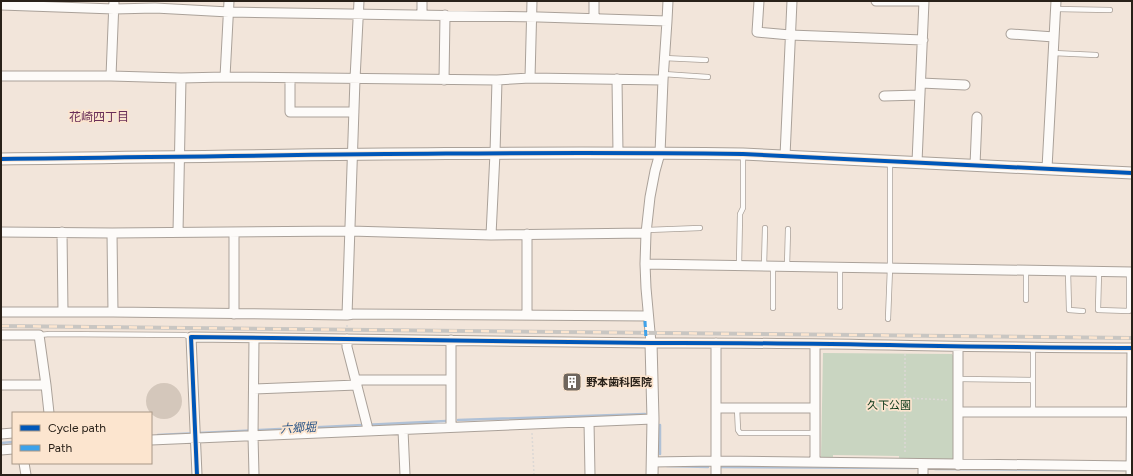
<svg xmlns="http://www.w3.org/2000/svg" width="1133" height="476" font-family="Figtree,'Noto Sans JP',sans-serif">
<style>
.green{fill:#c9d5c1}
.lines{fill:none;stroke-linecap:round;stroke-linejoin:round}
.stream{stroke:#b0c1d6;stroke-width:2.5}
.building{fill:#d4c7bb}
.service-casing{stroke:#aaa199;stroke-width:6}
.minor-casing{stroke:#aaa199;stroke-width:11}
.tertiary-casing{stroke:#aaa199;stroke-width:13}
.path{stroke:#dcd8d5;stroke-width:1.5;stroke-dasharray:2 2;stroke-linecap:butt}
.service{stroke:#fdfbf9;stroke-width:4.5}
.minor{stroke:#fdfbf9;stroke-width:9}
.tertiary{stroke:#fdfbf9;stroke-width:11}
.rail-casing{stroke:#c9c6c2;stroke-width:4}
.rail{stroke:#fce5cf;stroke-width:2.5;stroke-dasharray:8;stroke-linecap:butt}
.quiet{stroke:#3ea2ea;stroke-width:3;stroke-dasharray:6 3;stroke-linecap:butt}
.cycleway-casing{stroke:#fce5cf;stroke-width:6}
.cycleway{stroke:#0057b8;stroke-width:4}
.labels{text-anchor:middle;stroke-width:3.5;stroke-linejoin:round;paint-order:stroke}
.poi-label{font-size:11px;font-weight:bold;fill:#292119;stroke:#fce5cf;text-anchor:start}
.park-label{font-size:11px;fill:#0d3919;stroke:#fce5cf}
.neighbourhood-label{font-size:12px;fill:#6a2f58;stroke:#fce5cf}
.water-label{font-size:12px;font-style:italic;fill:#305989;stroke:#fce5cf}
</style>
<rect width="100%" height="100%" fill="#f2e5da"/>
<path class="green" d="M823 353 952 354 954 357 953 461 899 460V456L833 455V459L821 458Z"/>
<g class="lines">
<path class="stream" d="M458 420 645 414
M660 425V454
M158 435 446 421
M1 443 13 442
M667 466 708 467
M721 467 915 468
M935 469 1124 470"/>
</g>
<path class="building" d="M581 375V388H564L563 376Z
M146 401a18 18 0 1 1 36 0a18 18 0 1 1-36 0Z"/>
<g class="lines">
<defs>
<path id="service" d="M1056 9 1110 10
M1053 53 1096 55
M664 58 706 60
M663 74 708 77
M647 230 700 228
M739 266 740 214 743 208V154
M764 266 765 228
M773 266V308
M787 267 788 229
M840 267V307
M1068 271 1069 310 1083 311
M1099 271 1098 310 1129 311V272
M1026 300V270
M888 319 890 268V161
M39 335 50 334 185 335 191 337
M958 379 1033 380
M737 408 738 430 740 433H815
M1033 412V348"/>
<path id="minor" d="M422 1V15
M594 1V18
M759 1 757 32 790 35 923 40
M876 1H924
M1 5 114 9 155 8 229 12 539 17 667 21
M1011 34 1054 37
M1 76H111L181 78 225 77 497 80 530 78 663 80
M111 76 114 1
M225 77 229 1
M290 78V112H354
M530 78 532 1
M617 79 618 153
M444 80 445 15
M921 83 965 85
M884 96 920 95
M785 156 792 1
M917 162 924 1
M975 165 977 117
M1047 168 1056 1
M1 232 112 233 350 231 491 235 646 233
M62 232 63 312
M178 232 181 78
M112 233 113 312
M527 234V315
M491 235 495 153 497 80
M645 264 1132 272
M1 312H113L347 315 354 314 648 316
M234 314V232
M347 315 355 79 359 1
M1 335H39L46 385 49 413
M347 339V347L367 425 368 431
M651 343 646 288 645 264 646 233 650 197 655 171 660 153 663 80 667 21 668 1
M716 343V475
M356 380H451
M1 385H46
M254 389 357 385
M717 408H815
M958 412H1131
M589 422 590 475
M451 427V340
M403 430 405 475
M1 434 13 433
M151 440 653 419
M1 450 13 449
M652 462 716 461 1132 466
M815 462V344
M24 463 26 475
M958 465V347
M197 475 191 337 651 343C811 342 972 348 1132 348
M254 475 253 436 254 339
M923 475V464
M1131 475 1132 348"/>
<path id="tertiary" d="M1 159C248 156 496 151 743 154L1132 173
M651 343 653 419 652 475"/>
</defs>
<use href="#service" class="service-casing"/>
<use href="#minor" class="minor-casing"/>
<use href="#tertiary" class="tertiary-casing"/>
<path class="path" d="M347 331V323
M905 354V454
M905 398 949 400
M532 433 534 475"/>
<use href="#service" class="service"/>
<use href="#minor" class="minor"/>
<use href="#tertiary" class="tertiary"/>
<defs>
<path id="rail" d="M1 326 1132 338"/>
</defs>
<use href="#rail" class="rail-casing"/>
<use href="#rail" class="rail"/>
<path class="quiet" d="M645 321 646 339"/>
<defs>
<path id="cycleway" d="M1 159C248 156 496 151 743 154L1132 173
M197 475 191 337 651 343C811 342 972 348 1132 348"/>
</defs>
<use href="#cycleway" class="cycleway-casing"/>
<use href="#cycleway" class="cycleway"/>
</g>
<defs>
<symbol id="building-square" viewBox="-11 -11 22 22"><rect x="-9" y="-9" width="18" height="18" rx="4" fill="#6f665d" stroke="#fce5cf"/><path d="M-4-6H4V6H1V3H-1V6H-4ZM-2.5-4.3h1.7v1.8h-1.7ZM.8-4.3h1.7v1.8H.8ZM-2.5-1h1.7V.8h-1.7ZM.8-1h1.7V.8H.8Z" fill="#fff"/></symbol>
</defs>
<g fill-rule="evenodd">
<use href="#building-square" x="561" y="371" width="22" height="22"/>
</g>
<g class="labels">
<g class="poi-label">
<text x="586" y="386">野本歯科医院</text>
</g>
<g class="park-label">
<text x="889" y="409">久下公園</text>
</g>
<g class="neighbourhood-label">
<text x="99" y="121">花崎四丁目</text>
</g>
<g class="water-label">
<text transform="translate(298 428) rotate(-3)" y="4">六郷堀</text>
</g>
</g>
<rect width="1133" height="476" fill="none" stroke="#292119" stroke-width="4"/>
<rect x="12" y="412" width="140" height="52" fill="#fce5cf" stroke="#a89786"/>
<rect x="20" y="425" width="20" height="6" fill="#0057b8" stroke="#a89786"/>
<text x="48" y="432" font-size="12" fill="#292119">Cycle path</text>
<rect x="20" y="445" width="20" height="6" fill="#3ea2ea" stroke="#a89786"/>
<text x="48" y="452" font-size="12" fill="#292119">Path</text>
</svg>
